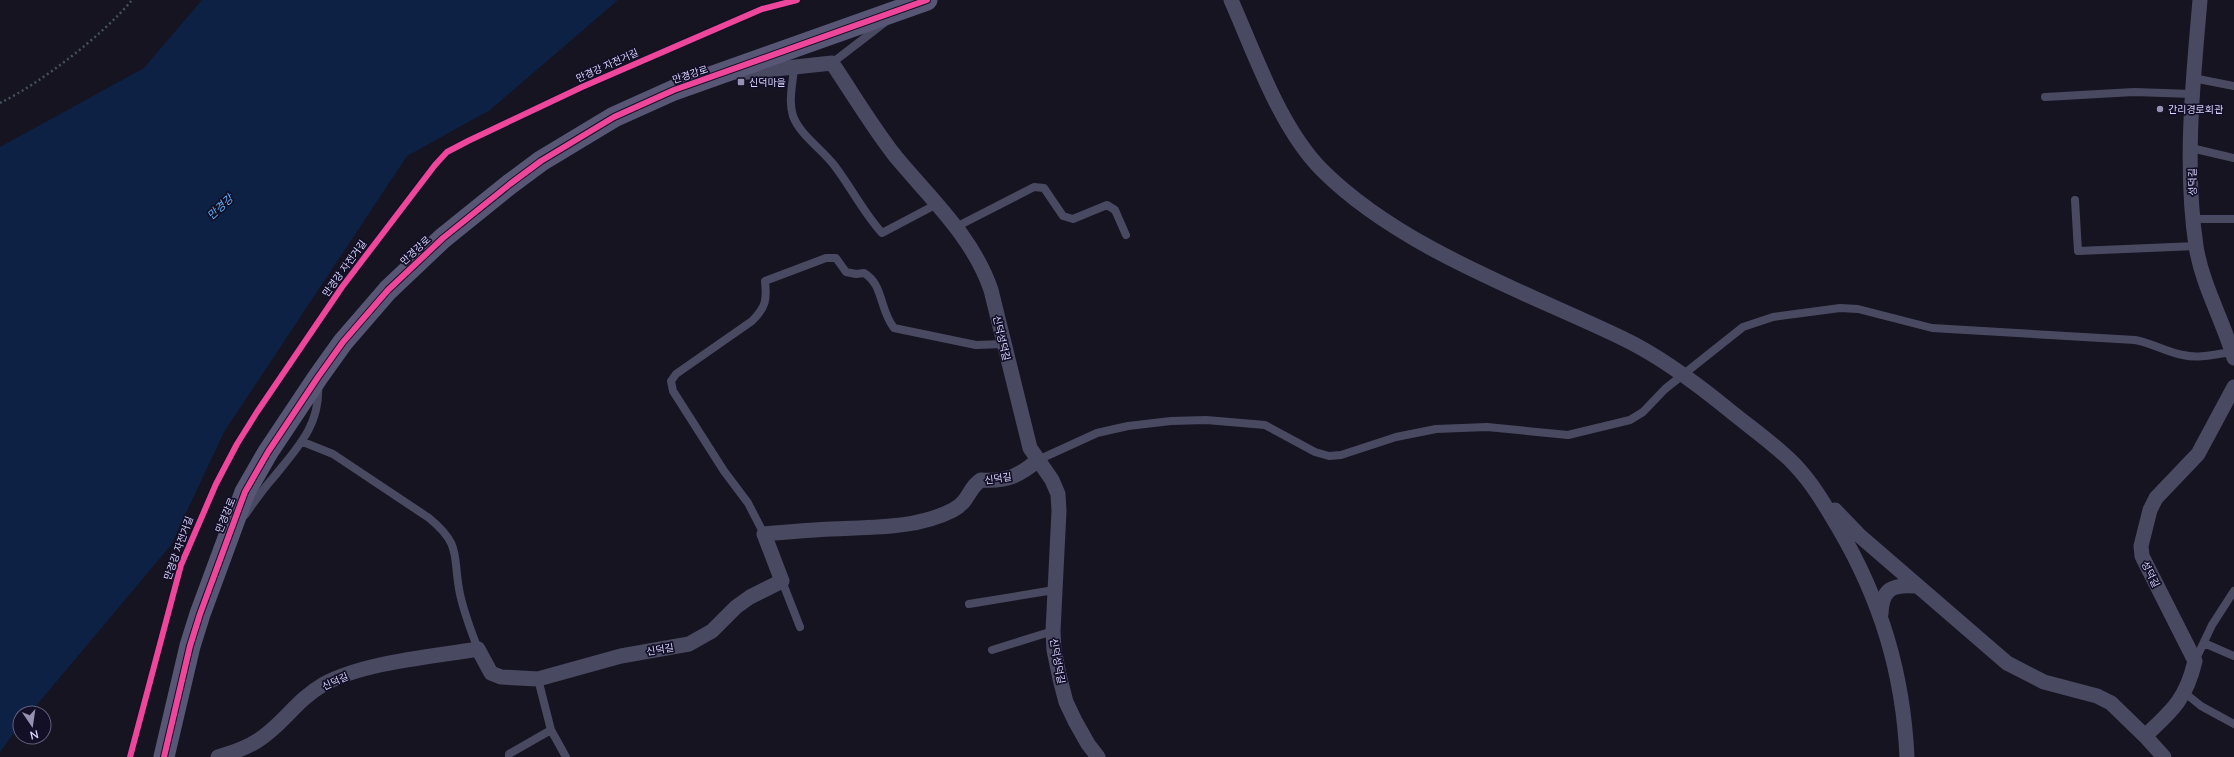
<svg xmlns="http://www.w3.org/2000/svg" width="2234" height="757" font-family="Lato,'Noto Sans KR',sans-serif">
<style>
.water{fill:#0d2144}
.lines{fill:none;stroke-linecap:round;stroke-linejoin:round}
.path{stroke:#44505f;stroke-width:2.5;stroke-dasharray:2 3;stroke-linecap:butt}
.lane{stroke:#4a4962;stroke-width:8}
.street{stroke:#4a4962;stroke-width:15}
.secondary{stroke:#575674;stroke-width:21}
.cycleway-casing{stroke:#130f26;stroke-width:8}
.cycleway{stroke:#ed469a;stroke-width:6}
.poi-dot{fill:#9591b1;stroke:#130f26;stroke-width:1.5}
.labels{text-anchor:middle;stroke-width:3.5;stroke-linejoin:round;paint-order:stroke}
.street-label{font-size:10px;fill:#d9d4ff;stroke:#130f26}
.poi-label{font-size:10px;fill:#d9d4ff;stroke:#130f26;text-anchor:start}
.water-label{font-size:11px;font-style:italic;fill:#62b6ff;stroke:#130f26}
</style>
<rect width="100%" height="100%" fill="#161421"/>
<path class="water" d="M202 0H618L490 110 407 156 224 432 171 545 30 713H20V725L0 752V147L144 68Z"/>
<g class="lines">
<path class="path" d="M0 103C41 83 103 35 132 0"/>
<path class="lane" d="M832 63 884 23
M794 67C793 83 788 101 793 116 800 135 822 149 834 165 851 187 863 212 882 233L937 204
M2193 78 2234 86
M2045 97 2134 92 2192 94
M2191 148 2234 158
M2075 200 2078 251 2196 246
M2194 219H2234
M956 227 1034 187 1044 188 1063 216 1073 219 1107 205 1115 210 1126 235
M303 442 333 454 429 518C463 546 452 556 460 594 464 613 471 631 478 649
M1038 460 1097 433 1128 426 1171 421 1206 420 1265 425 1315 452 1329 456 1341 455 1396 437 1436 429 1487 427 1568 435 1630 420 1643 412 1665 389 1743 327 1773 317 1840 308 1858 309 1932 328 2135 340C2152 343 2166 352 2183 355 2199 359 2216 354 2232 352
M245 515C254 502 263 489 273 478 297 448 321 425 318 384
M764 534 748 503 724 471 673 391 671 381 676 374 752 321C766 307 767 300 765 281L826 258H836L846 272 856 274 864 273C884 285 879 309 894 328L976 345 1004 344
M782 581 800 627
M969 604 1054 590
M2204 643 2234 656
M992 650 1053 631
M2195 661 2212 625 2234 591
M538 679 551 730 566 757
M2185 693 2201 706 2234 724
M509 757V754L551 730"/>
<path class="street" d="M1231 0C1255 54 1280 128 1322 170 1400 248 1524 291 1622 338 1660 356 1696 383 1729 410 1751 428 1776 445 1795 465 1813 484 1825 505 1838 527 1881 600 1903 673 1907 757
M2200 0C2193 81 2184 165 2196 246 2202 285 2223 320 2234 358
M739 73 832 63C853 94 873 128 896 157 931 199 973 237 991 290L1030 448 1052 480 1058 494 1059 511 1053 631 1054 650 1060 679 1066 702 1075 721 1088 744 1098 757
M1835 510 1860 536 2007 663 2044 682 2097 696 2111 703 2145 736
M1881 614C1882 589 1892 584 1916 586
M218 757C231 753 245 749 257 741 283 725 295 701 324 684 365 662 431 657 478 649L491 673 501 677 538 679 621 656 689 644 712 631 736 607 750 597 782 581 764 534C786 532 808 530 831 529 871 527 916 529 953 510 970 501 968 488 981 480 1006 482 1019 476 1038 460
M2164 757 2145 736C2173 710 2186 699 2195 661L2147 566 2142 556 2141 546 2150 510 2156 498 2198 454 2234 387"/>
<path class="secondary" d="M164 757 190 646 200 614 245 492 268 452 318 377 343 342 388 290 443 238 510 184 541 161 614 117 674 90 927 0"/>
<defs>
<path id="cycleway" d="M130 757 181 565 216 484 237 444 257 412 342 287 435 165 447 152 468 141 582 87 762 9 797 0
M164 757 190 646 200 614 245 492 268 452 318 377 343 342 388 290 443 238 510 184 541 161 614 117 674 90 927 0"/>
</defs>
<use href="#cycleway" class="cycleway-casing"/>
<use href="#cycleway" class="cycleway"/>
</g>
<g class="poi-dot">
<rect x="737" y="78" width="8" height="8" rx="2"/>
<circle cx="2160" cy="109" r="4"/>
</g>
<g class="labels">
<g class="street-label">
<text transform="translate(607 65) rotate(-24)" y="4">만경강 자전거길</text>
<text transform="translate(690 74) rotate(-18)" y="4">만경강로</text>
<text transform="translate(2192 182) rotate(-91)" y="4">성덕길</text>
<text transform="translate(415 250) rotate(-43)" y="4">만경강로</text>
<text transform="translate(344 268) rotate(-54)" y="4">만경강 자전거길</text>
<text transform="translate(1002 338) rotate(77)" y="4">신덕성덕길</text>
<text transform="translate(998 478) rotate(-8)" y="4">신덕길</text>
<text transform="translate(225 515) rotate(-68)" y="4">만경강로</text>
<text transform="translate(178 548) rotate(-70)" y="4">만경강 자전거길</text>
<text transform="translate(2151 574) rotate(64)" y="4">성덕길</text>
<text transform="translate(660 649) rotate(-10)" y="4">신덕길</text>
<text transform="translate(1058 661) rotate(80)" y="4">신덕성덕길</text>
<text transform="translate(335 681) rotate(-24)" y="4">신덕길</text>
</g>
<g class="poi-label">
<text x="749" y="86">신덕마을</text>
<text x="2168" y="113">간리경로회관</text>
</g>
<g class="water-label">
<text transform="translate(220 207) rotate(-43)" y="4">만경강</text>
</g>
</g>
<g transform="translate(32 725) rotate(167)"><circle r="19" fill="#130f26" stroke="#625e7d"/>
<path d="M0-3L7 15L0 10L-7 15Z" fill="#9591b1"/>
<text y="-6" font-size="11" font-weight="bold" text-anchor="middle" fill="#d9d4ff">N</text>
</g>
</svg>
